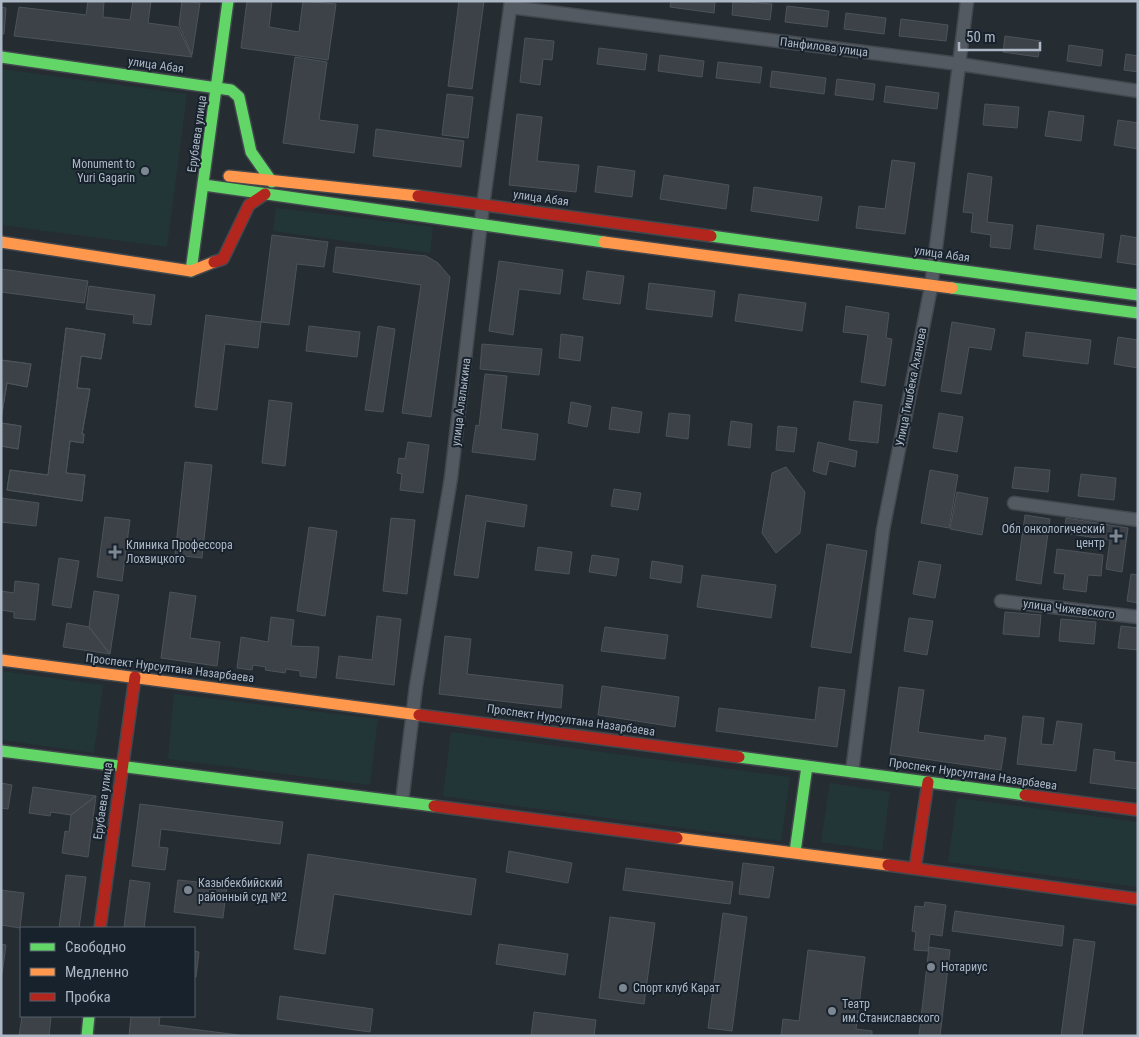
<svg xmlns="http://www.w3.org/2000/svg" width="1139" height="1037" font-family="'Roboto Condensed',sans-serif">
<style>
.green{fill:#223638}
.building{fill:#3c4247;stroke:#4c535a}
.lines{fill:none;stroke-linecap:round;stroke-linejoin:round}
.street-casing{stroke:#42484d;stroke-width:15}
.fast-casing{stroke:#42484d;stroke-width:14}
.slow-casing{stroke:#42484d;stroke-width:14}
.jam-casing{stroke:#42484d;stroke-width:14}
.street{stroke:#545a62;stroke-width:12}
.fast{stroke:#63d668;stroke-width:11}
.slow{stroke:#ff974d;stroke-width:11}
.jam{stroke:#b3261e;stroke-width:11}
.poi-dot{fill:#7d8792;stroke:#18222d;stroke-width:2}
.labels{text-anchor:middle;stroke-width:4;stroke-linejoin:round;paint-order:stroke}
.street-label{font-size:12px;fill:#adb8c6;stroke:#18222d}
.poi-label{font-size:12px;fill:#adb8c6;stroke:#18222d;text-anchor:start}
</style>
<rect width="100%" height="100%" fill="#252c32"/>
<path class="green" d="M1 69 187 94 167 247 1 225Z
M276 208 433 227 430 253 273 231Z
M1 671 103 685 94 753 1 740Z
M174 694 378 719 370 785 168 759Z
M451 732 790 777 781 841 443 796Z
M830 783 890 792 882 851 821 842Z
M957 798 1138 822V887L948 862Z"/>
<path class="building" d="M88 1H104L103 17 130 20 133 1H151L148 23 178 27 192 57 14 36 19 7 86 15Z
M182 1 200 3 192 55 179 25Z
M247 1H272L269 27 299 32 303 1 336 4 328 60 241 48Z
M459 1H484L472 89 448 86Z
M671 1H715L714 13 670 7Z
M733 1 772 4 770 20 732 15Z
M787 6 829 11 827 27 785 22Z
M1 7 6 8 4 34H1Z
M846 13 886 18 884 34 844 29Z
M901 19 948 25 946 41 899 36Z
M1005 36 1041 41 1038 57 1003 52Z
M525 38 554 41 552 60 543 59 540 85 520 82Z
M1069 45 1103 50 1101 66 1067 61Z
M599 48 647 54 645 70 597 64Z
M1126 54 1138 56V72L1124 70Z
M660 55 704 61 702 77 658 71Z
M295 57 327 62 319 120 358 125 354 153 283 143Z
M718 62 762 67 760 83 716 78Z
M772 71 826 78 824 94 770 87Z
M837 79 875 84 873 100 835 95Z
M886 86 939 93 937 109 884 102Z
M447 94 473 97 468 138 442 135Z
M985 104 1019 107 1017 128 983 125Z
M1049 111 1084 116 1081 141 1045 136Z
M517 114 542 117 537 161 579 165 576 192 509 185Z
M1118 120 1138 123V149L1114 145Z
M376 129 464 141 461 167 373 156Z
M892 160 915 163 905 234 856 228 859 206 885 209Z
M598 166 635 171 632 197 595 192Z
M968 173 992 177 987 222 1013 225 1010 249 990 247 991 235 971 232 973 213 963 212Z
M664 175 729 185 726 209 660 199Z
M754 187 822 197 818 221 751 211Z
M1037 225 1104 234 1101 258 1034 249Z
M272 235 328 242 324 267 297 264 289 325 261 322Z
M1121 235 1138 238V265L1117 262Z
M336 247 426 256 438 263 450 277 431 417 402 413 421 285 333 272Z
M499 261 563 270 560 294 519 289 513 335 489 331Z
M1 269 88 281 84 303 1 292Z
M587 271 624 276 620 304 583 299Z
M649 283 715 291 712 317 646 309Z
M89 286 155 295 151 325 133 323 134 315 86 309Z
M739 294 806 303 802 331 735 321Z
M846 306 889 313 886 338 892 339 885 386 861 382 868 335 843 332Z
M206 315 261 322 258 348 225 344 217 410 195 407Z
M952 322 995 329 991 350 969 347 961 394 941 391Z
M309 326 360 332 357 357 306 351Z
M378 326 395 329 383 412 365 410Z
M66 328 105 334 101 359 81 356 77 388 90 389 82 434H84L83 443 70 441 66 473 85 475 82 501 7 490 10 470 48 475Z
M66 328 105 334 101 359 81 356 77 388 90 389 82 434H84L83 443 70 441 66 473 85 475 82 501 7 490 10 470 48 475Z
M1026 332 1091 340 1088 364 1023 356Z
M561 334 583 337 580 361 559 358Z
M1118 337 1138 340V368L1114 364Z
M482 344 542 349 539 375 480 369Z
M1 360 31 364 27 387 7 383 1 419Z
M1 360 31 364 27 387 7 383 1 419Z
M485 374 507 376 501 429 538 434 535 460 472 452 476 425 479 426Z
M269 400 292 403 285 466 262 463Z
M854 401 882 405 878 443 849 440Z
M571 402 591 406 587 427 568 423Z
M612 407 642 412 639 433 609 429Z
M669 413 690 415 688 439 666 436Z
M939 413 963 417 957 452 933 448Z
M731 421 752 424 750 448 728 445Z
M1 423 21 426 18 449 1 446Z
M1 423 21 426 18 449 1 446Z
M778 426 797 428 794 452 776 450Z
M408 442 429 445 423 493 400 490 402 474 397 473 399 458 405 459Z
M818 442 857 451 855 467 829 461 826 475 813 471Z
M185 462 212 465 202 558 175 555Z
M786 467 805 492 800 533 776 553 762 533 772 473Z
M1015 467 1050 470 1048 492 1012 488Z
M930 470 958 475 949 528 921 523Z
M1081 474 1116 478 1114 500 1078 496Z
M614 489 641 493 638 510 611 506Z
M957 492 988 498 982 535 950 529Z
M466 495 527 505 524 527 486 521 478 578 454 575Z
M1 498 39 503 36 526 1 522Z
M1025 515 1050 519 1041 584 1016 580Z
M105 517 130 520 122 581 97 577Z
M391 518 415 520 407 594 383 591Z
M1066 518 1128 528 1122 572 1106 569 1110 540 1064 533Z
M309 527 337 531 325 616 297 611Z
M827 544 867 551 851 653 811 647Z
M538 547 572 552 569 574 535 570Z
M1057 549 1103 555 1101 576 1088 575 1086 592 1063 589 1065 574 1054 573Z
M592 555 619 559 616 576 589 572Z
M59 558 79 561 71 608 52 605Z
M652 561 683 566 681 583 650 578Z
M919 561 941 565 935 598 913 594Z
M1131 574 1138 575V603L1127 601Z
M702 575 776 585 771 618 697 607Z
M15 581 39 584 35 620 14 618V612L1 610V591L14 593Z
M94 591 119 595 110 654 89 627Z
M170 592 196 596 190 638 220 642 217 666 161 658Z
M1005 612 1041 615 1039 637 1003 634Z
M377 616 401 619 394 685 336 678 339 656 372 660Z
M271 617 294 620 291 646 319 647 316 678 300 676V671L286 669 285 673 265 670 266 667 253 665 252 670 237 668 241 637 268 642Z
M909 618 933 621 927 655 904 651Z
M1061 619 1096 622 1094 644 1059 641Z
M67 623 89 627 110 654 63 647Z
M1121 626 1138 628V650L1118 648Z
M605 627 668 635 665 659 601 651Z
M445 636 471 639 467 674 563 685 561 708 439 694Z
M602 686 679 697 675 727 598 715Z
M819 687 845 690 837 747 716 731 719 708 815 720Z
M899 687 924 690 918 732 984 741 985 735 1006 738 1001 770 890 754Z
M1023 716 1044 718 1041 744 1053 745 1057 721 1082 724 1076 771 1017 764Z
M1094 749 1115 752 1114 760 1138 763V789L1090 783Z
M1 783 12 785 8 809 1 808Z
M33 787 96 796 71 815 51 812 50 816 29 813Z
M96 796 88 857 62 853 65 831 69 832 71 815Z
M140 804 283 822 280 844 161 829 159 847 168 848 165 870 132 866Z
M509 851 572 863 568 883 506 872Z
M308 854 476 879 471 915 334 894 325 954 294 949Z
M743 863 774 867 769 898 739 894Z
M626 868 733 882 730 904 623 890Z
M66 875 86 877 79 928H59Z
M130 880 150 883 144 928 124 927Z
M178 880 227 885 223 918 174 912Z
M1 890 24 893 20 928 1 925Z
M925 902 946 905 942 936 930 934 928 951 914 950 916 932 912 931 915 906 924 907Z
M955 911 1064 926 1062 946 952 931Z
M723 913 747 917 732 1031 708 1028Z
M610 917 655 923 644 1004 599 998Z
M1074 939 1095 942 1082 1036H1061Z
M1 944 6 945 2 974 1 973Z
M499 944 568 954 565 975 496 964Z
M929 947 950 950 940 1036H919Z
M808 950 865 957 856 1029 872 1031V1036H781L783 1019 799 1021Z
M194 951 199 952 196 977H194Z
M280 996 373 1009 370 1032 277 1019Z
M534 1012 596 1020 594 1036H531Z
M22 1016H51L49 1036H19Z
M131 1016H160L159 1025 247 1036H129Z"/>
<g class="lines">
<defs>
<path id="street" d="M510 7 959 64 1138 91
M1014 503 1138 520
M1001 601 1138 617
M852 772 883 530 931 287 967 1
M402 802 416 686 451 478 482 213 511 1"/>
<path id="fast" d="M1 57 231 90 239 97 251 152 272 182
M204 185 604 242
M711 236 1138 295
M191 271 228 1
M952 288 1138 313
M1 751 434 806
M739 757 1025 795
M795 852 807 766
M87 1036 89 1016"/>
<path id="slow" d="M229 176 418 196
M1 242 191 271 214 262
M604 242 952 288
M1 660 419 715
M677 838 888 865"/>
<path id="jam" d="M418 196 711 236
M214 262 223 259 249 205 265 194
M419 715 739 757
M1025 795 1138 810
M434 806 677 838
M888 865 1138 899
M915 868 928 782
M100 928 135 677"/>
</defs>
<use href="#street" class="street-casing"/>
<use href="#fast" class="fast-casing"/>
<use href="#slow" class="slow-casing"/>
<use href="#jam" class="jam-casing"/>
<use href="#street" class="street"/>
<use href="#fast" class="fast"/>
<use href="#slow" class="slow"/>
<use href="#jam" class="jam"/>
</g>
<g class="poi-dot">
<circle cx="145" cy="171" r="5"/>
<path d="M1113.5 528.5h5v5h5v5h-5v5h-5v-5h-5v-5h5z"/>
<path d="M112.5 544.5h5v5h5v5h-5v5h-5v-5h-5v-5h5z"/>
<circle cx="188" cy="890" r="5"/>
<circle cx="931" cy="967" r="5"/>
<circle cx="623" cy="988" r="5"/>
<circle cx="832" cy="1011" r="5"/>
</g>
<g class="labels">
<g class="street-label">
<text transform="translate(824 47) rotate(7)" y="4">Панфилова улица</text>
<text transform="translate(156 65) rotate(8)" y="4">улица Абая</text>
<text transform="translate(197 134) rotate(-82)" y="4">Ерубаева улица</text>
<text transform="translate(541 198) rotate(8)" y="4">улица Абая</text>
<text transform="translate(942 254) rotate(8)" y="4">улица Абая</text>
<text transform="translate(911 387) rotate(-79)" y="4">Улица Тишбека Аханова</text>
<text transform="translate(461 402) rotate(-83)" y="4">улица Алалыкина</text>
<text transform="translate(1069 609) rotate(7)" y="4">улица Чижевского</text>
<text transform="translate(170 668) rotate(7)" y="4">Проспект Нурсултана Назарбаева</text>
<text transform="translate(571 720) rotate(8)" y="4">Проспект Нурсултана Назарбаева</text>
<text transform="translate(973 774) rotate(8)" y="4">Проспект Нурсултана Назарбаева</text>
<text transform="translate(103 801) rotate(-82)" y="4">Ерубаева улица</text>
</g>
<g class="poi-label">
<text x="135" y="168" text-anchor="end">Monument to<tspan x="135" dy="14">Yuri Gagarin</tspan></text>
<text x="1105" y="533" text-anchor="end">Обл онкологический<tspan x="1105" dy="14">центр</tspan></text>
<text x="126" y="549">Клиника Профессора<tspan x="126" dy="14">Лохвицкого</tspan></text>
<text x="198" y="887">Казыбекбийский<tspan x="198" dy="14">районный суд №2</tspan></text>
<text x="941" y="971">Нотариус</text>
<text x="633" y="992">Спорт клуб Карат</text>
<text x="842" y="1008">Театр<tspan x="842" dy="14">им.Станиславского</tspan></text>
</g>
</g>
<rect width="1139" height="1037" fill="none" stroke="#adb8c6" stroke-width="5"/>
<rect x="20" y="927" width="175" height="90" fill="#18222d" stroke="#545e6a"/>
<rect x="30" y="943" width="25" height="8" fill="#63d668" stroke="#545e6a"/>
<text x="65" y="952" font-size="15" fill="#adb8c6">Свободно</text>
<rect x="30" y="968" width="25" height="8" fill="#ff974d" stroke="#545e6a"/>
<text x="65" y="977" font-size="15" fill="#adb8c6">Медленно</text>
<rect x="30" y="993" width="25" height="8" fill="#b3261e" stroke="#545e6a"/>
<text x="65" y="1002" font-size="15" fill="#adb8c6">Пробка</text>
<path d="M959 42v8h81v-8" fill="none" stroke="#adb8c6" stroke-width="2.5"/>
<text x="966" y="42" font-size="15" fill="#adb8c6" stroke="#18222d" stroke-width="4" paint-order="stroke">50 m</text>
</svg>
